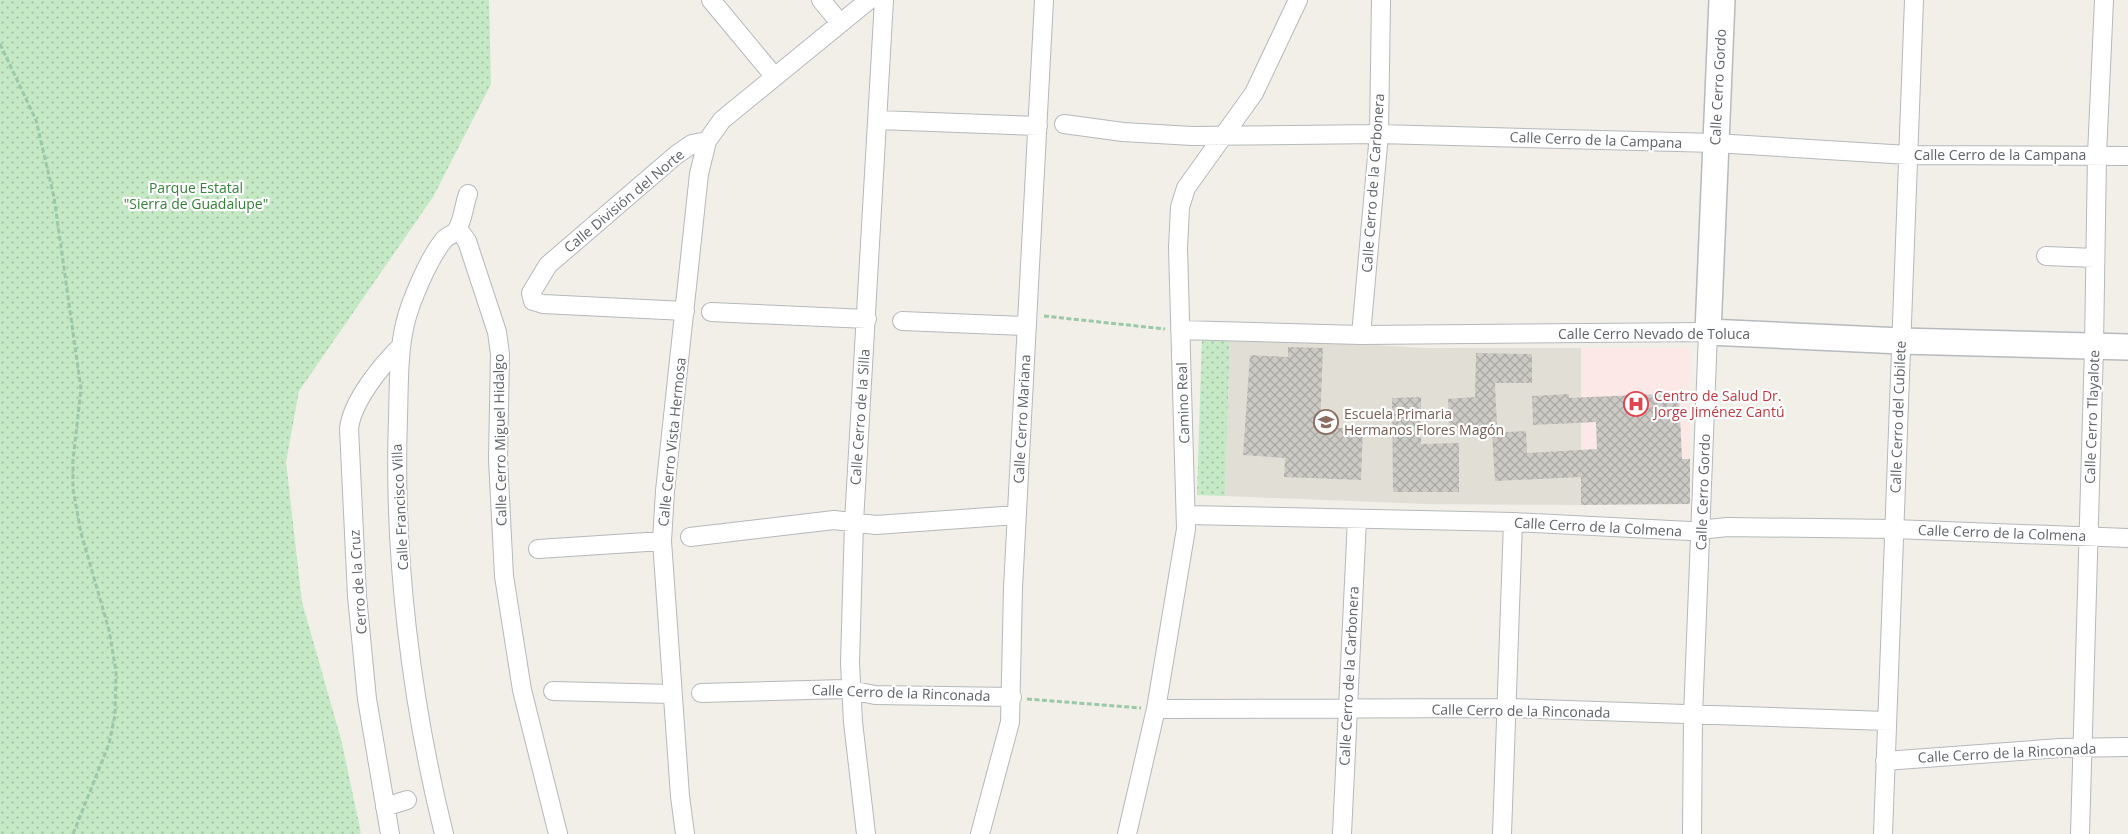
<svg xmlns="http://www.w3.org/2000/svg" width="2128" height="834" font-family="'Open Sans',sans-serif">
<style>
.education{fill:#e1ded6}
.medical{fill:#fce8e6}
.park{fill:url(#park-dots)}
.building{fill:url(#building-cross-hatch)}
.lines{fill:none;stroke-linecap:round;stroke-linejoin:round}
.street-casing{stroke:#b5b8bc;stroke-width:20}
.secondary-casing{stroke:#b6babf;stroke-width:28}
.path{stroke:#9cc7a9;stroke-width:3;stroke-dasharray:5 2.5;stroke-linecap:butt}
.street{stroke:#fff;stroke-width:18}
.secondary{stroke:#fff;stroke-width:25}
.labels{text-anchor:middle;stroke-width:4.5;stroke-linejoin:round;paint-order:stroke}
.street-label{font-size:14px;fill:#5f6368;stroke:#fff}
.park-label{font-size:14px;fill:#348238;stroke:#fff}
.health-label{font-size:14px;fill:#be3a42;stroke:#fff;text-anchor:start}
.education-label{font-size:14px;fill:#785e54;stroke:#fff;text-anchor:start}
</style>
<defs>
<pattern id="park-dots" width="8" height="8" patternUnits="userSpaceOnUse" patternTransform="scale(1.25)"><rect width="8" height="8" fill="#c5e8c5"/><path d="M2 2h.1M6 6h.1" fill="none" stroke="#a3c0a4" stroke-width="1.8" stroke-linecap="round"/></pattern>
<pattern id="building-cross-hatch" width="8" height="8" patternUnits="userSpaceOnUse" patternTransform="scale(1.25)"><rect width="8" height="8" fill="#cccac5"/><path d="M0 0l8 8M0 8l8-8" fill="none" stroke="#a9a8a4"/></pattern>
</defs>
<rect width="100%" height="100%" fill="#f1efe8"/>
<path class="education" d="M1230 336 1424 348H1581V505L1424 504 1225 496Z"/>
<path class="medical" d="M1581 348H1690V459H1581Z"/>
<path class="park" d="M0 0H489L491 84 433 197 299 391 286 462 302 602 341 739 361 833 359 834H0Z
M1202 335 1230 336 1225 496 1197 495Z"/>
<path class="building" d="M1288 347 1323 348 1320 427 1363 429 1361 480 1284 477 1285 458 1243 455 1250 355 1288 357Z
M1476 353 1532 354V383H1495L1497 426 1449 428 1448 399 1475 397Z
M1679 393 1682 459H1690V504L1581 505V477L1495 481 1492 433 1526 431 1527 453 1597 449 1596 422 1533 425 1532 396 1569 394V398Z
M1421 397V444L1459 443V492H1393L1392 398Z"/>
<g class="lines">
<defs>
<path id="street" d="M711 0 774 76
M821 0 840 23
M879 120 1038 126
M1064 124 1123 132 1192 136 1379 134 1715 143 1908 155 2128 156
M456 232 461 233 467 241 497 332 500 354 498 459 504 576 522 690 558 834
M2046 256 2095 258
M685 311 543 304 533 301 531 293 548 265 676 155 692 144 707 141 722 120 869 0
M711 312 867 319
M902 321 1027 326
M1180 330 1361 335 1708 332 1693 716 1692 834
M1361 335 1379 134 1381 0
M1187 515 1513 522 1690 531 1727 527 1894 529 2128 538
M690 537 834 520 876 525 1017 515
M538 549 662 541
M553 691 672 694
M701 693 845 689 875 695 1012 697
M1156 709 1508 708 1886 721
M1885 761 2060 748 2128 747
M385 807 407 800
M390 834 367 699 357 596 349 428C353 400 381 366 401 346
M444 834C411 702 393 554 398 418 399 387 398 354 405 324 410 302 429 258 443 241 446 236 455 234 457 230 463 220 464 205 468 194
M685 834 680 796 662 541 665 491 699 174 707 141
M866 834 853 722 850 663 854 522 884 0
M980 834 1010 722 1013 588 1044 0
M1127 834 1156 709 1186 529 1178 248 1180 207 1186 188 1254 93 1298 0
M1342 834 1357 519
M1502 834 1513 522
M1883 834 1914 0
M2080 834 2094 347 2097 155 2104 0"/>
<path id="secondary" d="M1722 0 1708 332 1901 341 2128 347"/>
</defs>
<use href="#street" class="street-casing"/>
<use href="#secondary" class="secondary-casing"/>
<path class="path" d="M0 44 36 120 54 197 81 389 73 460V489L81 533 109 630 116 671 115 715 109 744 73 834
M1044 316 1165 329
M1027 699 1141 708"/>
<use href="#street" class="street"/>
<use href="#secondary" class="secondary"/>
</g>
<defs>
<symbol id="hospital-ring" viewBox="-11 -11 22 22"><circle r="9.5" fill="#fff" stroke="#e0444e" stroke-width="1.5"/><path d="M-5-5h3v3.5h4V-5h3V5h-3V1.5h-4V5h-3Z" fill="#e0444e"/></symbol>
<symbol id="school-ring" viewBox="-11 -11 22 22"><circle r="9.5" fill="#fff" stroke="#8d6e63" stroke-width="1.5"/><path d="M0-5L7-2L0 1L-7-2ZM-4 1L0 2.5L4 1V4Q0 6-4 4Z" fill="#8d6e63"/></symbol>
</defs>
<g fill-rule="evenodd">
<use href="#hospital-ring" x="1622" y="390" width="28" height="28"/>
<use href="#school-ring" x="1312" y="408" width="28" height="28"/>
</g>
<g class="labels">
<g class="street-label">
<text transform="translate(1718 87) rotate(-87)" y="5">Calle Cerro Gordo</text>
<text transform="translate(1596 140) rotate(2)" y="5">Calle Cerro de la Campana</text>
<text x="2000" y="160">Calle Cerro de la Campana</text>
<text transform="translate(1373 183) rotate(-86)" y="5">Calle Cerro de la Carbonera</text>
<text transform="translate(624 201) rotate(-40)" y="5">Calle División del Norte</text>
<text x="1654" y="339">Calle Cerro Nevado de Toluca</text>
<text transform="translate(1183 403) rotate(-92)" y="5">Camino Real</text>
<text transform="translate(860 417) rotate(-86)" y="5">Calle Cerro de la Silla</text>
<text transform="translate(1898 417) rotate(-88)" y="5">Calle Cerro del Cubilete</text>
<text transform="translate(2092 417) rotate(-88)" y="5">Calle Cerro Tlayalote</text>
<text transform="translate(1022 419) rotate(-87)" y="5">Calle Cerro Mariana</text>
<text transform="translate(500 440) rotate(-91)" y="5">Calle Cerro Miguel Hidalgo</text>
<text transform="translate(672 442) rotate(-84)" y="5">Calle Cerro Vista Hermosa</text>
<text transform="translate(1703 492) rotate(-88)" y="5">Calle Cerro Gordo</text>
<text transform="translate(400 507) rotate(-93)" y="5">Calle Francisco Villa</text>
<text transform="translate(1598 527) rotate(3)" y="5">Calle Cerro de la Colmena</text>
<text transform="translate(2002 533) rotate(2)" y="5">Calle Cerro de la Colmena</text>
<text transform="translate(358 582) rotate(-94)" y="5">Cerro de la Cruz</text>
<text transform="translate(1349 676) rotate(-87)" y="5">Calle Cerro de la Carbonera</text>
<text transform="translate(901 693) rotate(2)" y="5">Calle Cerro de la Rinconada</text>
<text transform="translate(1521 711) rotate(1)" y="5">Calle Cerro de la Rinconada</text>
<text transform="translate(2007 753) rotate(-3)" y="5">Calle Cerro de la Rinconada</text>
</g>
<g class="park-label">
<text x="196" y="193">Parque Estatal<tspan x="196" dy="16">"Sierra de Guadalupe"</tspan></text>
</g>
<g class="health-label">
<text x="1654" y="401">Centro de Salud Dr.<tspan x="1654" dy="16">Jorge Jiménez Cantú</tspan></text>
</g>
<g class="education-label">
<text x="1344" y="419">Escuela Primaria<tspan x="1344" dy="16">Hermanos Flores Magón</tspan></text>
</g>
</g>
</svg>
